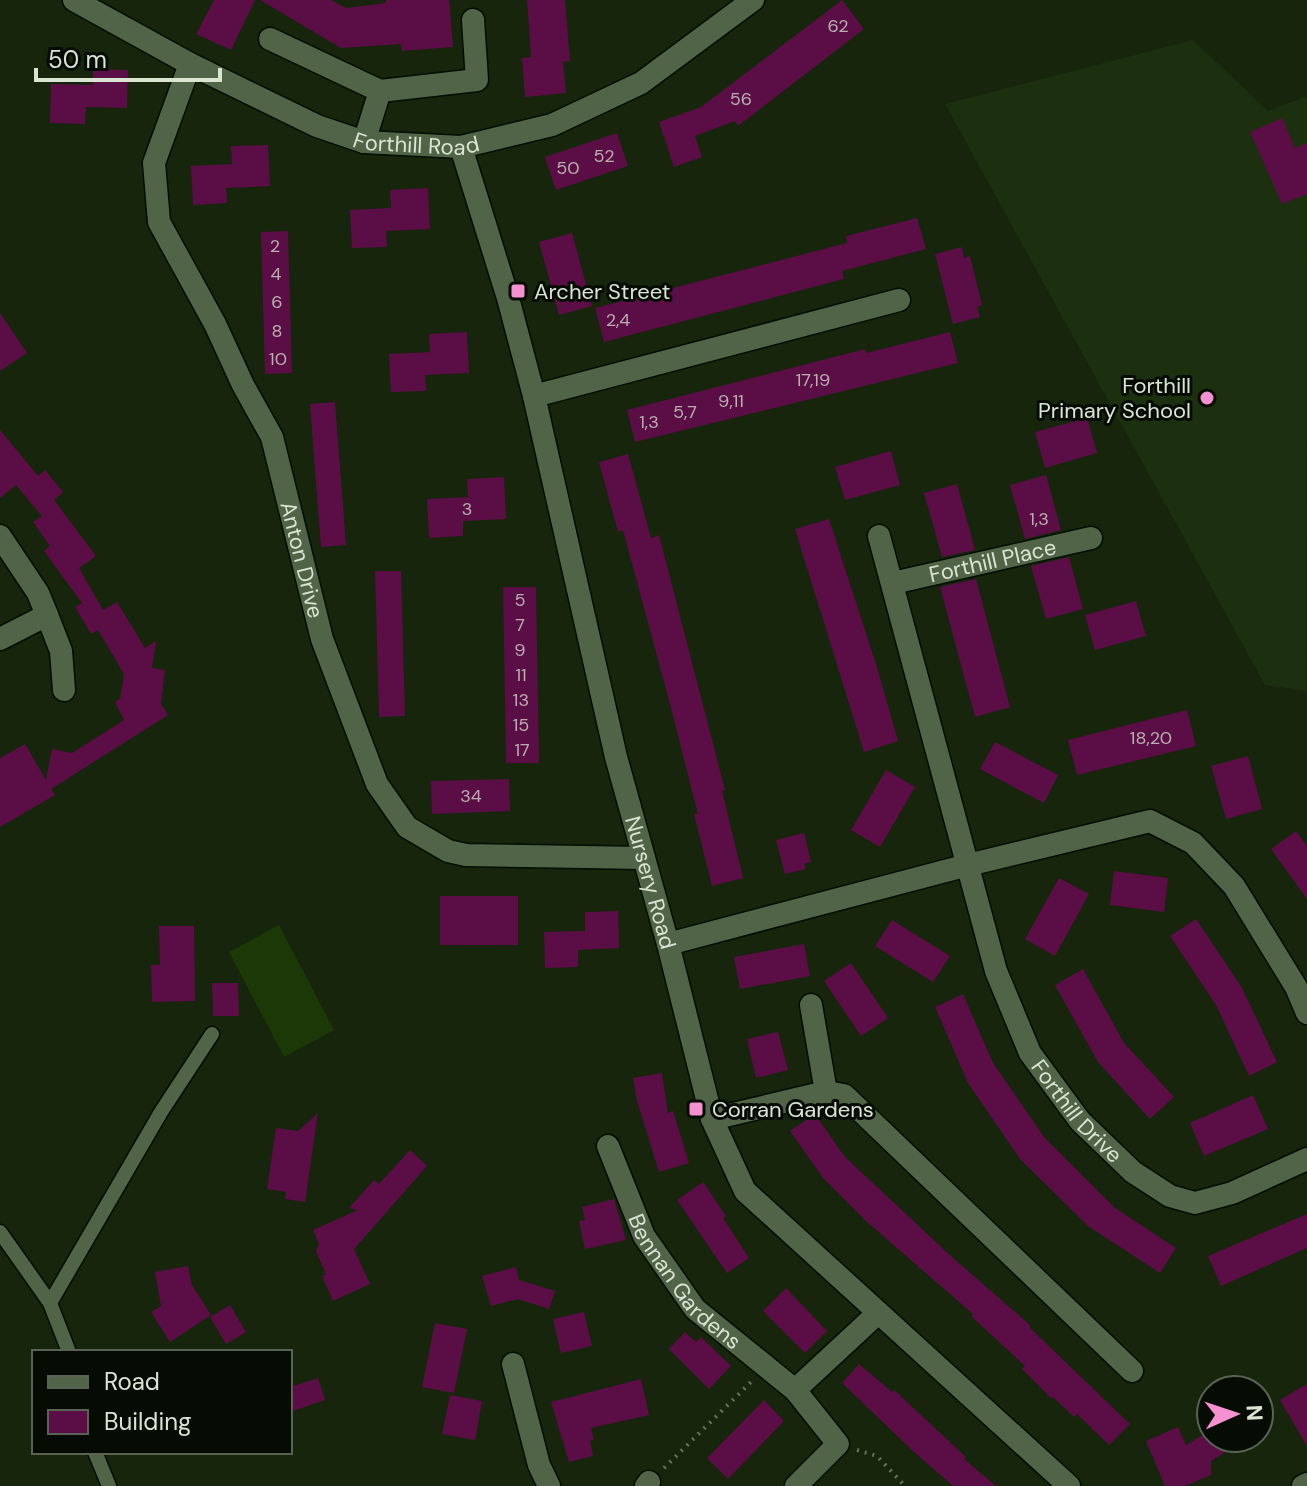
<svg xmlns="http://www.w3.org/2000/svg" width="1307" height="1486" font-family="'DM Sans',sans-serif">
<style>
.built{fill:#1c300f}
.grass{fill:#1c3806}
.building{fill:#5a0e45}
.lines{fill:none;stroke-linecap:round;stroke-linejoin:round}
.service-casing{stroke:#020e00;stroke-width:17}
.minor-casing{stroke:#020e00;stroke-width:25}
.tertiary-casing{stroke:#020e00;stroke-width:25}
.path{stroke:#65725c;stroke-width:4;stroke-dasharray:2 6;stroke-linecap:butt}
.service{stroke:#526448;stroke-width:14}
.minor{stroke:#526448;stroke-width:22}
.tertiary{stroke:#526448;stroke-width:22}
.poi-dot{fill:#f590d1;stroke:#060c03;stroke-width:3}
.labels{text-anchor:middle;stroke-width:6;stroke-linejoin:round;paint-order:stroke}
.number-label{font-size:18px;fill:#b9aeb0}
.street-label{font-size:22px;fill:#d9e4d3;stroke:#060c03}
.poi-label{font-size:22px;fill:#d9e4d3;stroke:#060c03;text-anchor:start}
</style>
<rect width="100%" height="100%" fill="#16250c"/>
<path class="built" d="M1193 40 1268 111 1307 96 1306 691 1265 685 945 104Z"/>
<path class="grass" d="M279 925 334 1030 284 1057 229 952Z"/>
<path class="building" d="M214 0H255L231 50 196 34Z
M260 0H331L346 8 386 3V0H449L453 47 402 51 401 44 341 48Z
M527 0H565L570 61 563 62 566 93 525 97 522 58 531 57Z
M842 0 864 29 738 126 735 121 695 136 702 157 674 167 659 122 701 107Z
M93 69 128 70 127 108 86 107 85 124 50 123 51 84 93 85Z
M1282 118 1295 148 1307 143V194L1282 204 1250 132Z
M617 133 628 166 556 190 545 157Z
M268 145 270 186 226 188 227 203 193 205 191 166 232 164 231 146Z
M428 188 430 229 386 231 387 247 352 248 350 210 391 208 390 190Z
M917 218 926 249 842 271 844 279 604 342 595 308 847 243 846 236Z
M288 231 292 373 265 374 261 232Z
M572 233 592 306 559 315 539 242Z
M962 247 964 258 970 256 982 305 977 307 980 317 953 324 935 254Z
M0 313 27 353 0 371Z
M467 332 469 373 425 375 426 391 391 392 389 354 430 352 429 334Z
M950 332 958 363 635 442 627 410 865 349 866 353Z
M335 402 346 545 321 547 310 404Z
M1087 418 1097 453 1045 468 1035 432Z
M0 430 38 476 45 470 63 492 54 500 96 556 79 568 103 610 117 602 145 648 156 641 152 668 165 670 161 704 168 715 51 789 55 795 0 827V758L25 744 46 780 52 749 72 753 124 720 115 702 120 699 124 674 98 630 91 634 75 607 82 603 44 551 50 546 33 522 42 516 16 485 0 498Z
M891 451 900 485 845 500 835 467Z
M628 454 651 538 659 535 725 790 722 791 743 878 712 886 694 814H698L671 708 623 530 618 532 599 462Z
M1046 475 1061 530 1025 539 1010 485Z
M504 477 506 519 463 521V536L429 538 427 499 468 497 467 479Z
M957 484 975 550 942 557 924 493Z
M829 519 876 664 898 741 864 752 795 529Z
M1069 557 1083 609 1046 619 1031 566Z
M375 571H401L405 716 379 717Z
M976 579 1010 707 975 717 940 587Z
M503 587H536L539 763H506Z
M1136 601 1146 636 1095 650 1085 615Z
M1187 710 1196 746 1077 775 1068 740Z
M995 742 1058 775 1044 803 980 769Z
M1248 756 1262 809 1226 819 1211 766Z
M886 770 915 787 880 847 851 830Z
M509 779 510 811 432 814 431 781Z
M1296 831 1307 846V899L1271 849Z
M804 833 811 862 804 864 806 869 785 874 776 840Z
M1114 871 1168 878 1164 912 1110 905Z
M1059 878 1089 894 1055 956 1025 939Z
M440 896H518V945H440Z
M618 911 619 948 578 950V967L545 968 544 932 585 931V912Z
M1196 919 1242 988 1277 1062 1249 1076 1216 1005 1170 936Z
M892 920 950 956 933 982 875 946Z
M159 926H194L195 1001 152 1002 151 965H160Z
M804 944 810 976 740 989 734 957Z
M851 963 888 1018 861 1036 824 981Z
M1083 969 1124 1043 1174 1097 1150 1119 1098 1062 1055 985Z
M212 983H238L239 1016H213Z
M963 994 993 1063 1044 1137 1115 1208 1176 1248 1160 1273 1088 1226 1020 1159 968 1083 935 1007Z
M778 1032 788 1070 756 1078 747 1039Z
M662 1073 668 1113 673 1111 689 1163 659 1172 637 1101 633 1078Z
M1253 1095 1268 1129 1204 1156 1190 1123Z
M318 1113 305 1202 285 1199 286 1192 267 1189 276 1128 298 1131Z
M815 1114 844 1156 953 1258 1030 1325 1029 1327 1130 1424 1109 1445 1077 1414 1074 1417 1053 1397 1052 1399 1022 1369 1025 1366 971 1316 973 1314 867 1222 823 1178 790 1131Z
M410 1150 427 1166 354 1249 370 1284 333 1301 322 1276 326 1274 316 1251 319 1244 313 1230 358 1210 349 1208 374 1180 379 1184Z
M703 1182 726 1216 723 1218 749 1258 727 1273 677 1200Z
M614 1199 626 1240 585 1249 579 1221 585 1220 582 1207Z
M1307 1214V1248L1221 1286 1208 1256Z
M188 1266 192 1285 211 1315 170 1342 151 1312 161 1306 155 1272Z
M516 1267 519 1280 555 1291 549 1309 518 1299 491 1306 482 1276Z
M786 1288 827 1331 805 1353 763 1311Z
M230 1305 246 1332 226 1344 210 1317Z
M584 1312 592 1346 561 1353 553 1319Z
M435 1323 467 1329 454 1393 422 1387Z
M685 1332 696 1342 701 1337 731 1366 709 1389 669 1349Z
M859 1364 892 1392 894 1390 966 1457 964 1459 996 1486H953L914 1452 842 1383Z
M318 1378 325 1400 290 1412V1387Z
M641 1379 649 1415 591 1428 594 1440 590 1441 593 1456 569 1462 551 1402Z
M1307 1384V1446L1280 1400Z
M450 1395 482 1401 475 1440 442 1434Z
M764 1400 784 1421 728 1479 707 1458Z
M1178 1427 1186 1445 1211 1430V1438H1248L1211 1461V1475L1185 1486H1165L1146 1441Z"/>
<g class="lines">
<defs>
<path id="service" d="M0 1232 50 1303 69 1352
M50 1303 161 1112 212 1034
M95 1452 109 1486"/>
<g id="minor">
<path d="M270 39 380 91"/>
<path id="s1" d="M190 64 154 163 159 222 215 324 243 385 272 437 322 639 377 784 407 827 448 851 466 855 644 858"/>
<path d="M364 142 380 91 477 80 473 20"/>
<path d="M534 396 899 300"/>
<path d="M0 536 38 593 47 615"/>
<path id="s2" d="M879 536 996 971 1030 1053 1080 1121 1133 1172 1170 1196 1195 1203 1232 1193 1307 1159"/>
<path id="s3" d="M893 583 1091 538"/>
<path d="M0 639 47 615 61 651 64 690"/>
<path d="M668 944 968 865 1150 821 1193 843 1234 886 1296 987 1307 1013"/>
<path d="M811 1005 826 1092"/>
<path d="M712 1119 826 1092 844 1095 1132 1371"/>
<path id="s4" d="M608 1146 644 1236 695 1309 795 1390 838 1444 796 1486"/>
<path d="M513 1364 539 1465 549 1486"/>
<path d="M795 1390 878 1313"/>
<path d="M646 1486 649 1482"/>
<path d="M1303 1486 1307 1484"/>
</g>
<g id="tertiary">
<path id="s5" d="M74 0 190 64 317 126 364 142 461 147 552 125 641 83 753 0"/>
<path id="s6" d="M461 147 508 298 534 396 616 757 668 944 712 1119 745 1191 1069 1486"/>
</g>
</defs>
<use href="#service" class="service-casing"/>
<use href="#minor" class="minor-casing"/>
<use href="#tertiary" class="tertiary-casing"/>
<path class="path" d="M857 1450 877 1456 905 1486
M664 1468 752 1381"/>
<use href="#service" class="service"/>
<use href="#minor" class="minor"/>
<use href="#tertiary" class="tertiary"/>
</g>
<g class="poi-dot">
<rect x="510" y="283" width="16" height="16" rx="4"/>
<circle cx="1207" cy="398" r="8"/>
<rect x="688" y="1101" width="16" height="16" rx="4"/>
</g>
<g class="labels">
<g class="number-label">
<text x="838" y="32">62</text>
<text x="741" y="105">56</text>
<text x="604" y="162">52</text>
<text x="568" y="174">50</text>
<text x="275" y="252">2</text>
<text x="276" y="280">4</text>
<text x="277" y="308">6</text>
<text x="618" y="326">2,4</text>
<text x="277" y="337">8</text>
<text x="278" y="365">10</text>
<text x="813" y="386">17,19</text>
<text x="731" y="407">9,11</text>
<text x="685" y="418">5,7</text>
<text x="649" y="428">1,3</text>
<text x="467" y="515">3</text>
<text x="1039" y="525">1,3</text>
<text x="520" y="606">5</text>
<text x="520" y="631">7</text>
<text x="520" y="656">9</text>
<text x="521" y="681">11</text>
<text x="521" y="706">13</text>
<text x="521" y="731">15</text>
<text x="1151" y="744">18,20</text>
<text x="522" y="756">17</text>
<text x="471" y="802">34</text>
</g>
<g class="street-label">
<text dy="8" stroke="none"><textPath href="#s5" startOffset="376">Forthill Road</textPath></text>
<text dy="8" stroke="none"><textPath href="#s1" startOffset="534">Anton Drive</textPath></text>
<text dy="8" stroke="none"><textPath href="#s3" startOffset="102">Forthill Place</textPath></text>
<text dy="8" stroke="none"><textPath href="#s6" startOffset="760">Nursery Road</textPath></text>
<text dy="8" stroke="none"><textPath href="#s2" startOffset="614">Forthill Drive</textPath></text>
<text dy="8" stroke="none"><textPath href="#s4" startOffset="158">Bennan Gardens</textPath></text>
</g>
<g class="poi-label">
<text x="534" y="299">Archer Street</text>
<text x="1191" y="393" text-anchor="end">Forthill<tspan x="1191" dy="25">Primary School</tspan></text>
<text x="712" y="1117">Corran Gardens</text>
</g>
</g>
<rect x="32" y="1350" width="260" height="104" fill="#060c03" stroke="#5a6256" stroke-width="2"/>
<rect x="48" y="1376" width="40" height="12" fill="#526448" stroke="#5a6256" stroke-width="2"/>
<text x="104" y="1390" font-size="24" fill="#d9e4d3">Road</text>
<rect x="48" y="1410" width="40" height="24" fill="#5a0e45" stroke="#5a6256" stroke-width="2"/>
<text x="104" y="1430" font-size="24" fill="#d9e4d3">Building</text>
<g transform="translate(1235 1414) rotate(87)"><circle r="38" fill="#060c03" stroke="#5a6256" stroke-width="2"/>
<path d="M0-6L14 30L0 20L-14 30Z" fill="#f590d1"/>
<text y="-12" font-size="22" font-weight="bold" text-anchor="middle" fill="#d9e4d3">N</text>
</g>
<path d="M36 68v12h184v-12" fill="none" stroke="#d9e4d3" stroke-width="4"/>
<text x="48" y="68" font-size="24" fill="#d9e4d3" stroke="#060c03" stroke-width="6" paint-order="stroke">50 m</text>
</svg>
